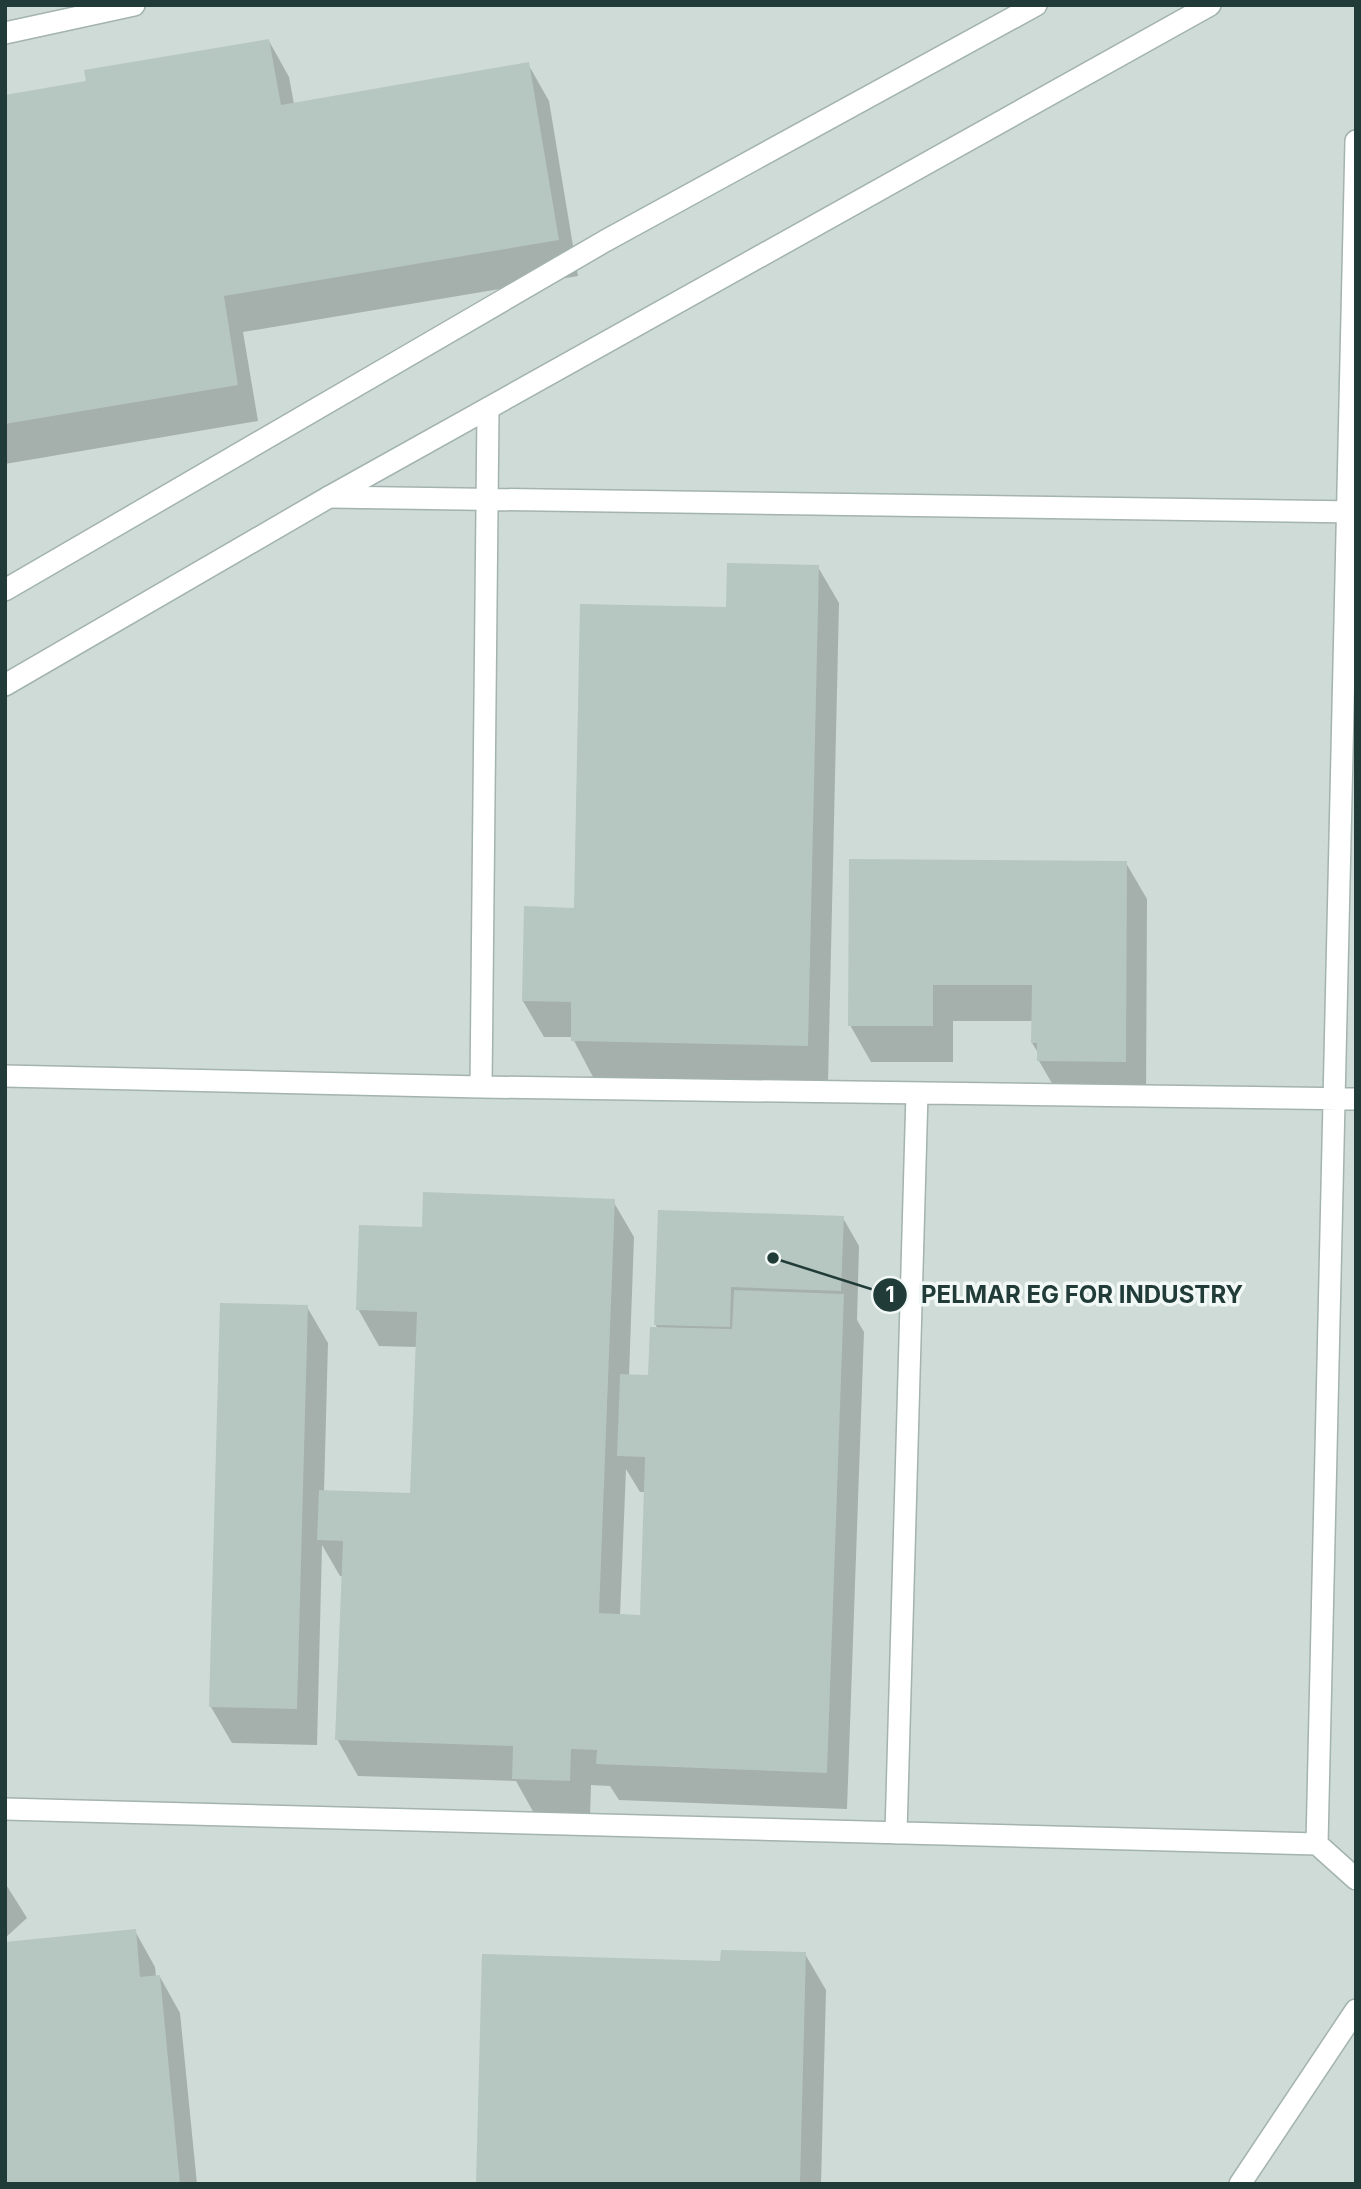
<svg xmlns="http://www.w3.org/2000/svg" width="1361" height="2189" font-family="Inter,sans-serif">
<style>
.built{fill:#cfdbd7}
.shadow{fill:#0003;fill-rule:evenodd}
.building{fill:#b6c6c1}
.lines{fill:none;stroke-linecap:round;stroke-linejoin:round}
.service-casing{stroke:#a3b3b0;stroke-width:24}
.minor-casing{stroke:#a3b3b0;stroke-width:24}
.tertiary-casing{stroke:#a3b3b0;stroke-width:24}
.service{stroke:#fff;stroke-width:21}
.minor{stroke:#fff;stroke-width:21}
.tertiary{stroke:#fff;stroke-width:21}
.leader{fill:none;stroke:#213c38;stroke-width:2.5}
.callout-dot{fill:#213c38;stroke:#f1f8f5;stroke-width:2.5}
.mark-label{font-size:21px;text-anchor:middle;font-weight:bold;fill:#fff}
.callout-label{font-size:24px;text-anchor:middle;font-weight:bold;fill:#213c38;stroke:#f1f8f5;stroke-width:7;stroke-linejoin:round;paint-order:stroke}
</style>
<rect width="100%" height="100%" fill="#e0ebe8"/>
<path class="built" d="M5 5H1356V2184H5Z"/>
<path class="shadow" d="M269 41 289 77 294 104 528 64 549 101 578 276 243 332 258 421 5 464V96L88 82Z
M818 567 839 603 828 1082 593 1077 572 1037H544L523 1001 575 909 728 609Z
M1126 863 1147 899 1146 1097H1060L1039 1061V1054L1032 1043 1033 1021H953V1062H871L850 1025Z
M613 1201 634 1237 629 1376 650 1377 658 1329 655 1324 843 1218 859 1246 857 1320 864 1332 847 1809 619 1800 610 1786 591 1785 590 1817 535 1815 516 1781 358 1776 337 1739 343 1576H340L322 1545 317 1745 232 1743 211 1707 307 1307 328 1343 324 1492 412 1495 417 1347 379 1346 358 1309 423 1229ZM626 1469 640 1492H646L641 1617 620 1616Z
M5 1883 27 1918 5 1938Z
M135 1931 155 1967 156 1977H160L180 2013 197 2184H5Z
M805 1954 826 1990 821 2184H478L722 1963Z"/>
<path class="building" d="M269 39 281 105 529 62 559 240 224 296 238 385 5 424V95L86 81 84 70Z
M727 563 819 565 808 1046 571 1041V1002L522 1001 524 906 574 908 580 604 726 607Z
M849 859 1127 861 1126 1062 1037 1061V1043H1031L1032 985H933V1026H848Z
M423 1192 615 1199 599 1613 640 1615 645 1457 617 1456 620 1374 648 1375 650 1327 732 1329 734 1290 844 1294 827 1773 596 1764 597 1750 571 1749 570 1781 512 1779 513 1746 335 1740 343 1541 317 1540 319 1490 410 1493 417 1312 356 1310 359 1225 422 1227Z
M658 1210 844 1216 841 1291 731 1287 730 1327 654 1325Z
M220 1303 308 1305 297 1709 209 1707Z
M136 1929 140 1977 160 1975 180 2184H5V1942Z
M721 1950 806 1952 800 2184H476L482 1954 720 1961Z"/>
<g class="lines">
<defs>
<path id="service" d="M5 33 134 5"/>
<path id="minor" d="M329 497 1356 512
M5 1076 481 1087 1356 1099
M481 1087 488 410
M5 1809 1317 1844 1356 1879
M896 1833 917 1093
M1317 1844 1356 141
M1240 2184 1356 2010"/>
<path id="tertiary" d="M5 590 605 241 1036 5
M5 685 329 497 1210 5"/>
</defs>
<use href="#service" class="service-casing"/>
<use href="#minor" class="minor-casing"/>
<use href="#tertiary" class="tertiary-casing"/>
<use href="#service" class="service"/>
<use href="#minor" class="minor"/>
<use href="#tertiary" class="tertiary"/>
</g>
<path class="leader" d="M773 1258L890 1295"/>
<g class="callout-dot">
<circle cx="773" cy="1258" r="7"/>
<circle cx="890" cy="1295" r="18"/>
</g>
<g class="mark-label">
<text x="890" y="1302">1</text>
</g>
<g class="callout-label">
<text x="1082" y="1303">PELMAR EG FOR INDUSTRY</text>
</g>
<rect width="1361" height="2189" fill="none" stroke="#213c38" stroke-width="14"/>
</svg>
